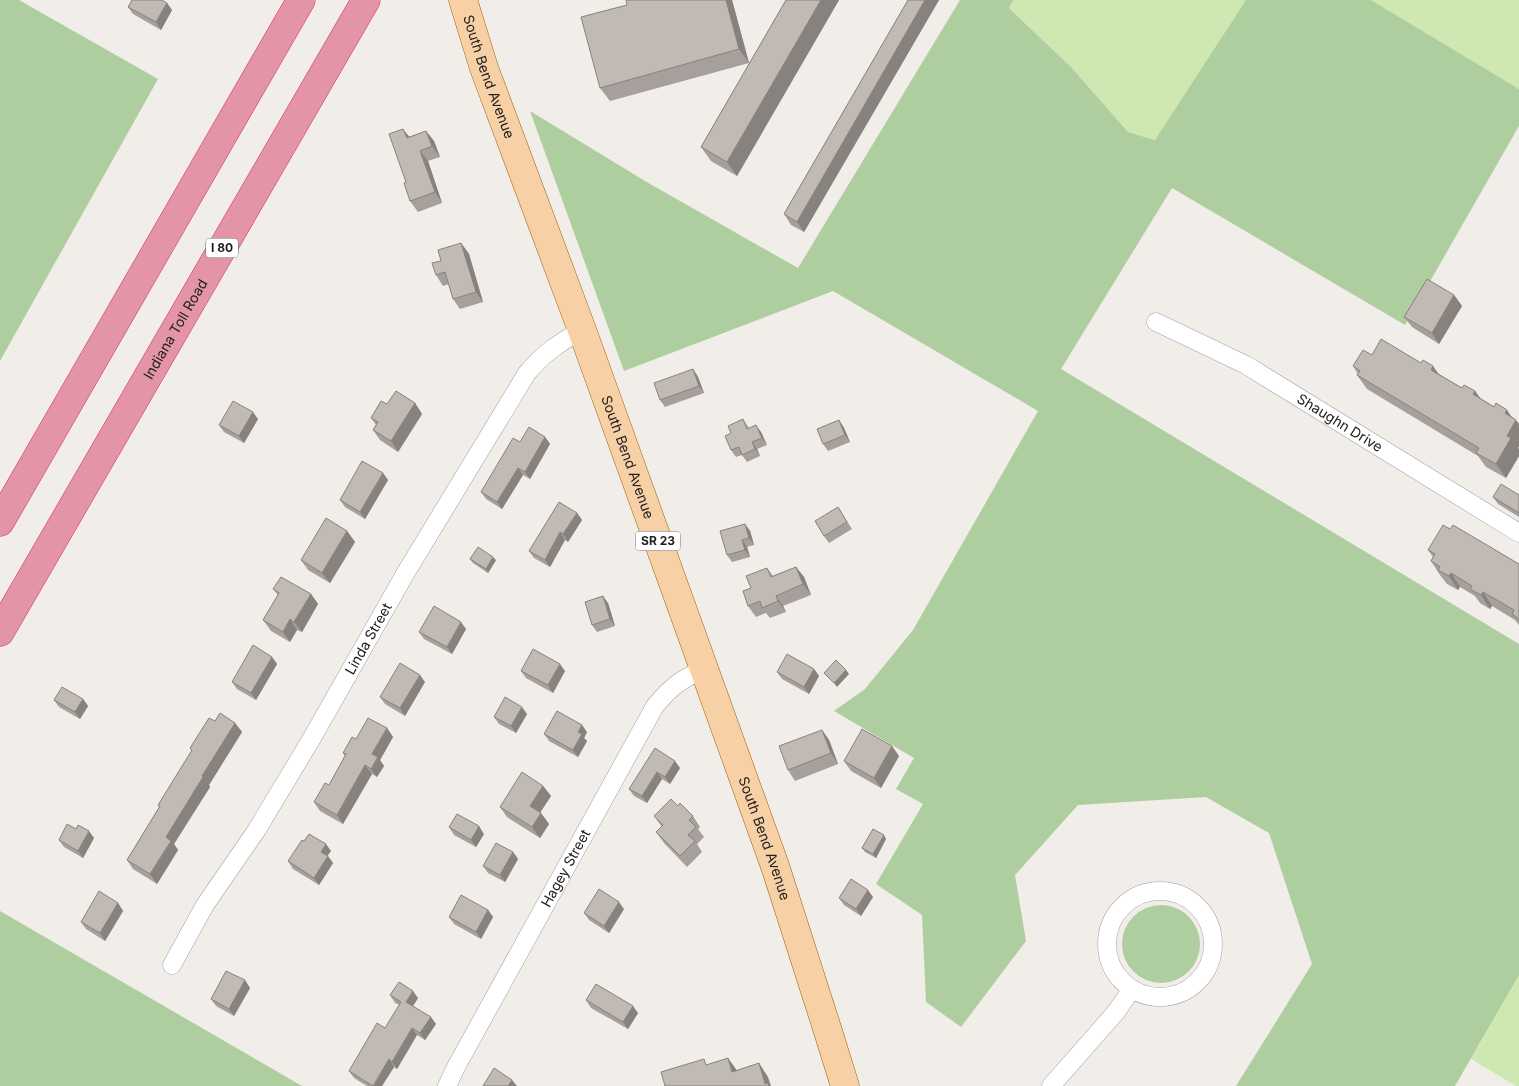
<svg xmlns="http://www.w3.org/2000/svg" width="1519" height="1086" font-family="Inter,sans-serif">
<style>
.grass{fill:#cfe8b1}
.forest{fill:#afce9f}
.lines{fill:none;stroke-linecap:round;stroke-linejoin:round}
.minor-casing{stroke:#a2a2a2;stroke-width:19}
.primary-casing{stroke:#976007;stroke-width:29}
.motorway-casing{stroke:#d43071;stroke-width:29}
.minor{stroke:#fff;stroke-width:18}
.primary{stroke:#f8d0a6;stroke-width:28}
.motorway{stroke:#e494a7;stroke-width:28}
.wall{fill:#a69f9b}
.shaded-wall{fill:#87827e}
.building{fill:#c1b9b4;stroke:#87827e}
.labels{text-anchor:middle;stroke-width:4.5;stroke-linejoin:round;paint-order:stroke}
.shield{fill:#fff;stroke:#646464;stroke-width:1}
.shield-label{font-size:12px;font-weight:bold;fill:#212121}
.street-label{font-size:14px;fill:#212121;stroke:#fff}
</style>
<rect width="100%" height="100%" fill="#f1ede8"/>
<path class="grass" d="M1013 0H1246L1156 140 1128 132 1071 67 1009 8Z
M1371 0H1519V89Z
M1519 975V1086H1516L1471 1059Z"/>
<path class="forest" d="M0 0H19L158 79 0 361Z
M960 0H1013L1009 8 1071 67 1128 132 1155 140 1246 0H1371L1519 89V126L1405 325 1172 188 1061 369 1519 644V975L1455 1086H1236L1312 964 1269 833 1206 797 1078 805 1015 875 1026 941 961 1027 926 1002 922 915 876 884 923 804 896 789 914 758 834 711 865 689 913 630 1038 411 833 291 624 371 530 111 645 181 798 268Z
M1122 944a39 39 0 1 1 78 0a39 39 0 1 1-78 0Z
M0 911 302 1086H0Z"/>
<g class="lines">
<defs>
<g id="minor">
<path id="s1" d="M1156 322 1246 365 1519 533"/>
<circle cx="1160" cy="944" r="53"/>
<path id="s2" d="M172 965 205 905 256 831 312 738 405 574 527 373C545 352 559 343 582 330"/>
<path id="s3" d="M447 1086 456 1067 655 706C672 686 680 680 704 669"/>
<path d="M1051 1086 1116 1012 1132 989"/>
</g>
<g id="primary">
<path id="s4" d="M463 0 484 68 582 330 775 866 826 1025 845 1086"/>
</g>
<g id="motorway">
<path d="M0 522 301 0"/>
<path id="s5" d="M0 632 366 0"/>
</g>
</defs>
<use href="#minor" class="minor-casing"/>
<use href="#primary" class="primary-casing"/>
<use href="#motorway" class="motorway-casing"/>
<use href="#minor" class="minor"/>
<use href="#primary" class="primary"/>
<use href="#motorway" class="motorway"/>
</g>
<path class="wall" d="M732 0 749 63 610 101 600 88 627 5Z
M786 0H839L737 176 711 161 701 147Z
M908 0H939L804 232 791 225 784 214Z
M167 3 172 10 161 30 133 14 128 7Z
M426 131 434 141 440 157 428 161 442 203 418 212 410 201 406 182 409 137Z
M461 243 469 254 483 302 460 309 453 299 449 284 443 286 436 275 441 261Z
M1454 295 1462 306 1439 344 1412 327 1404 317Z
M1372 355 1439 374 1462 388 1475 391 1480 398 1513 418 1519 424V446L1518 448 1519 449V456L1506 478 1486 467 1478 456 1367 389 1357 375 1358 374 1353 366Z
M693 369 698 377 704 393 665 407 660 400Z
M415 403 422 414 398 452 380 440 373 430 376 425 371 418 387 404Z
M258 419 244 443 224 432 219 425Z
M743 419 749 428 761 432 767 445 757 449 760 456 747 462 742 455 736 457 731 450V433Z
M839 420 844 428 850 442 828 451 823 444Z
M545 437 550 444 530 479 523 475 502 509 486 499 481 492 520 442Z
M383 473 388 480 365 519 345 507 340 500Z
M1519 495V517L1498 504 1493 497Z
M838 507 852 529 829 543 824 536Z
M577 513 582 520 568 542 565 540 550 567 534 558 529 551Z
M745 524 750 531 754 545 747 547 750 557 732 562 727 555Z
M1450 529 1519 564V625L1515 620 1492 606 1490 609 1480 603 1475 596 1460 587 1458 590 1447 584 1440 575 1431 561 1433 557 1428 550Z
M347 531 355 542 330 583 308 570 301 560Z
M470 559 496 560 488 573 473 563Z
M796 567 804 577 811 595 783 606 786 612 770 618 766 613 756 617 748 606 751 588 767 568 773 576Z
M273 589 311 594 318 604 302 632 297 630 290 642 271 631 263 620 278 595Z
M608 603 615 626 597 632 592 625Z
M466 629 452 654 424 639 419 632Z
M272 657 277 664 256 700 237 689 232 682Z
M814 669 819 676 809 694 782 679 777 672Z
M521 671H565L553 693 526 678Z
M425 682 405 716 385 704 380 697Z
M83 699 88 706 80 719 59 707 54 700Z
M527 714 516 733 499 724 494 717Z
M215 721 235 723 242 732 209 785 210 787 174 844 178 850 157 884 133 869 127 860 159 807 158 805 192 751 190 748Z
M387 728 393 737 380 760 384 766 377 777 372 774 343 824 320 811 314 802 329 785 345 756 343 753 356 739Z
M822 730 829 740 838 764 795 781 788 770Z
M587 732 584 738 587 741 578 757 549 741 544 734Z
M655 748 680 768 670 784 662 779 647 803 634 796 629 789Z
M899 756 881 788 851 771 844 761Z
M543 786 551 796 540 812 549 824 540 838 507 817 500 807Z
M678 806 693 816 700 827 698 829 704 837 697 844 702 852 687 867 664 843 656 832 662 827 654 816Z
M449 827 484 834 476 847 454 835Z
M94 838 83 858 64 847 59 840Z
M886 839 876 858 865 852 862 848Z
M304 841 331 851 327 856 333 863 319 885 293 869 288 861Z
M513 852 518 859 505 882 488 873 483 866Z
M873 897 861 916 844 905 839 898Z
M118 903 123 911 105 941 86 929 81 922Z
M624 909 609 933 589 920 584 913Z
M488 910 493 917 481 939 454 924 449 917Z
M250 988 234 1016 216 1006 211 999Z
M390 995 418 998 413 1006 436 1024 425 1040 417 1035 397 1069 394 1067 382 1086H367L354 1078 349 1071 385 1028 400 1005 395 1003Z
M586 1000 638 1013 628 1029 591 1008Z"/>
<path class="shaded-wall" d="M726 0H732L749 63 739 49Z
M821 0H839L737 176 727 162Z
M925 0H939L804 232 797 222Z
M167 3 172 10 161 30 156 22Z
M403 129 411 139 407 138Z
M426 131 434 141 440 157 432 146Z
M420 151 428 161 442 203 435 192Z
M461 243 469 254 483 302 476 292Z
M1454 295 1462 306 1439 344 1432 333Z
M1433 366 1443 380 1431 370Z
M693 369 698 377 704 393 699 386Z
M1475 391 1485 405 1473 394Z
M415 403 422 414 398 452 391 441Z
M1507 410 1515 422 1516 420 1519 424V446L1518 448 1519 449V456L1506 478 1496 464 1505 413Z
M253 412 258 419 244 443 239 436Z
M839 420 844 428 850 442 845 435Z
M756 425 761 432 767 445 762 438Z
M545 437 550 444 530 479 525 472Z
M752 442 757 449 760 456 755 449Z
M518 468 523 475 502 509 497 502Z
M383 473 388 480 365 519 360 512Z
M577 513 582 520 568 542 563 534Z
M745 524 750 531 754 545 749 538Z
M347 531 355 542 330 583 322 573Z
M560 532 565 540 550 567 545 560Z
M742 540 747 547 750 557 745 550Z
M493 557 496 560 488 573 486 569Z
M796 567 804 577 811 595 803 584Z
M1451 573 1460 587 1458 590 1449 576Z
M1483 592 1492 606 1490 609 1481 595Z
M311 594 318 604 302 632 294 622Z
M603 596 608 603 615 626 610 619Z
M776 596 783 606 786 612 778 601Z
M290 619 297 630 290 642 283 632Z
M461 622 466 629 452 654 447 647Z
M272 657 277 664 256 700 251 693Z
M560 664 565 671 553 693 548 685Z
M814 669 819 676 809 694 804 687Z
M846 670 849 674 837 687 834 683Z
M420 675 425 682 405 716 400 708Z
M83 699 88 706 80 719 75 712Z
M522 707 527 714 516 733 511 726Z
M235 723 242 732 209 785 210 787 174 844 178 850 157 884 150 874 166 837 202 776Z
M582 725 587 732 584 738 587 741 578 757 573 750 578 732Z
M387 728 393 737 380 760 384 766 377 777 371 769 372 754Z
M822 730 829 740 838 764 831 753Z
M892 746 899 756 881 788 874 778Z
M675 761 680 768 670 784 665 777Z
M365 765 372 774 343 824 337 815Z
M657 772 662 779 647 803 642 796Z
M543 786 551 796 538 816 530 806Z
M541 813 549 824 540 838 532 827Z
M479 826 484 834 476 847 471 840Z
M89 831 94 838 83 858 78 851Z
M884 835 886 839 876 858 873 854Z
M326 844 331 851 325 859 321 852Z
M513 852 518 859 505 882 500 875Z
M328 856 333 863 319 885 314 878Z
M868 890 873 897 861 916 856 909Z
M619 902 624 909 609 933 604 926Z
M118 903 123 911 105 941 100 933Z
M488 910 493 917 481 939 476 932Z
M245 980 250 988 234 1016 229 1009Z
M413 991 418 998 411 1009 406 1002Z
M633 1006 638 1013 628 1029 623 1022Z
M431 1017 436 1024 425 1040 420 1033Z
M412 1028 417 1035 397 1069 392 1062Z
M728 1058 738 1072H732Z
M389 1059 394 1067 382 1086H374Z
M759 1063 768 1077 771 1086H766L765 1084Z
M512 1080 517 1086H508Z"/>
<path class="building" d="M132 0H162L167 3 156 22 128 7Z
M626 0H726L739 49 600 88 581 17 627 5Z
M786 0H821L727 162 701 147Z
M908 0H925L797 222 784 214Z
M403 129 407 138 426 131 432 146 420 151 435 192 410 201 404 183 406 182 389 134Z
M461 243 476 292 453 299 445 272 436 275 432 263 441 261 438 250Z
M1427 279 1454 295 1432 333 1404 317Z
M1381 339 1421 363 1423 360 1433 366 1431 370 1462 388 1464 385 1475 391 1473 394 1494 407 1496 403 1507 410 1505 413 1516 420 1507 436 1511 438 1496 464 1476 453 1479 448 1357 375 1360 371 1353 366 1363 350 1372 355Z
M693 369 699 386 660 400 654 383Z
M396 391 415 403 391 441 373 430 378 422 371 418 381 401 387 404Z
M233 401 253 412 239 436 219 425Z
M743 419 747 429 756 425 762 438 752 442 755 449 742 455 739 447 731 450 725 436 731 433 728 426Z
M839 420 845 435 823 444 817 429Z
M529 427 545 437 525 472 518 468 497 502 481 492 513 438 520 442Z
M362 461 383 473 360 512 340 500Z
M1501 484 1519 495V513L1493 497Z
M559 502 577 513 563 534 560 532 545 560 529 551Z
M838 507 847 522 824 536 815 521Z
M326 518 347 531 322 573 301 560Z
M745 524 749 538 742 540 745 550 727 555 720 531Z
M1443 525 1450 529 1453 525 1519 564V619L1512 614 1514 610 1483 592 1481 595 1470 589 1472 586 1451 573 1449 576 1438 570 1440 567 1431 561 1435 554 1428 550Z
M478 547 493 557 486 569 470 559Z
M796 567 803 584 776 596 778 601 762 608 760 601 748 606 743 591 751 588 746 576 767 568 771 577Z
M281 577 311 594 294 622 290 619 283 632 263 620 279 593 273 589Z
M603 596 610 619 592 625 585 602Z
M434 606 461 622 447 647 419 632Z
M253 645 272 657 251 693 232 682Z
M533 649 560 664 548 685 521 671Z
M787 654 814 669 804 687 777 672Z
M836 660 846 670 834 683 824 673Z
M400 663 420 675 400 708 380 697Z
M62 687 83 699 75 712 54 700Z
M505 697 522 707 511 726 494 717Z
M557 711 582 725 578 732 582 734 573 750 544 734Z
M220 713 235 723 202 776 203 777 166 837 171 841 150 874 127 860 160 806 158 805 192 750 190 748 209 718 215 721Z
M368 718 387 728 372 754 378 757 371 769 365 765 337 815 314 802 325 783 329 785 346 754 343 753 352 737 356 739Z
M862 729 892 746 874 778 844 761Z
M822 730 831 753 788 770 779 746Z
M655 748 675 761 665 777 657 772 642 796 629 789Z
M522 772 543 786 530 806 541 813 532 827 500 807Z
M671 799 678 806 680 803 693 816 689 820 696 827 688 835 695 841 680 856 656 832 663 825 654 816Z
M457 814 479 826 471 840 449 827Z
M67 824 76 829 78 825 89 831 78 851 59 840Z
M873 829 884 835 873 854 862 848Z
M309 834 326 844 321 852 328 856 314 878 288 861 302 840 304 841Z
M496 843 513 852 500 875 483 866Z
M851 879 868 890 856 909 839 898Z
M599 889 619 902 604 926 584 913Z
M99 891 118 903 100 933 81 922Z
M461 895 488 910 476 932 449 917Z
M226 971 245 980 229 1009 211 999Z
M399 982 413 991 406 1002 431 1017 420 1033 412 1028 392 1062 389 1059 373 1086 349 1071 377 1023 385 1028 401 1002 390 995Z
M596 984 633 1006 623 1022 586 1000Z
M728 1058 732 1072 759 1063 765 1084 768 1083 769 1086H665L661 1072 704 1059 706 1065Z
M494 1068 512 1080 508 1086H483Z"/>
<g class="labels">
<g class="shield">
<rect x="206" y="238.5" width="32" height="19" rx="4"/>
<rect x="635.5" y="531.5" width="45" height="19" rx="4"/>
</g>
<g class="shield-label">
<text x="222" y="252">I 80</text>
<text x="658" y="545">SR 23</text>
</g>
<g class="street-label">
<text dy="5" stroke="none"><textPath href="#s4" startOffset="81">South Bend Avenue</textPath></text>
<text dy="5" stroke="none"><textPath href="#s5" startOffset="350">Indiana Toll Road</textPath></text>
<text dy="5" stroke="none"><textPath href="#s1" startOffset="210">Shaughn Drive</textPath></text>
<text dy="5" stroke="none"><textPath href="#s4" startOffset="486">South Bend Avenue</textPath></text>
<text dy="5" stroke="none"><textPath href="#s2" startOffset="381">Linda Street</textPath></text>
<text dy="5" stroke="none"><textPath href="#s4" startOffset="891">South Bend Avenue</textPath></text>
<text dy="5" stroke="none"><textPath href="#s3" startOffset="248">Hagey Street</textPath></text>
</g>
</g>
</svg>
